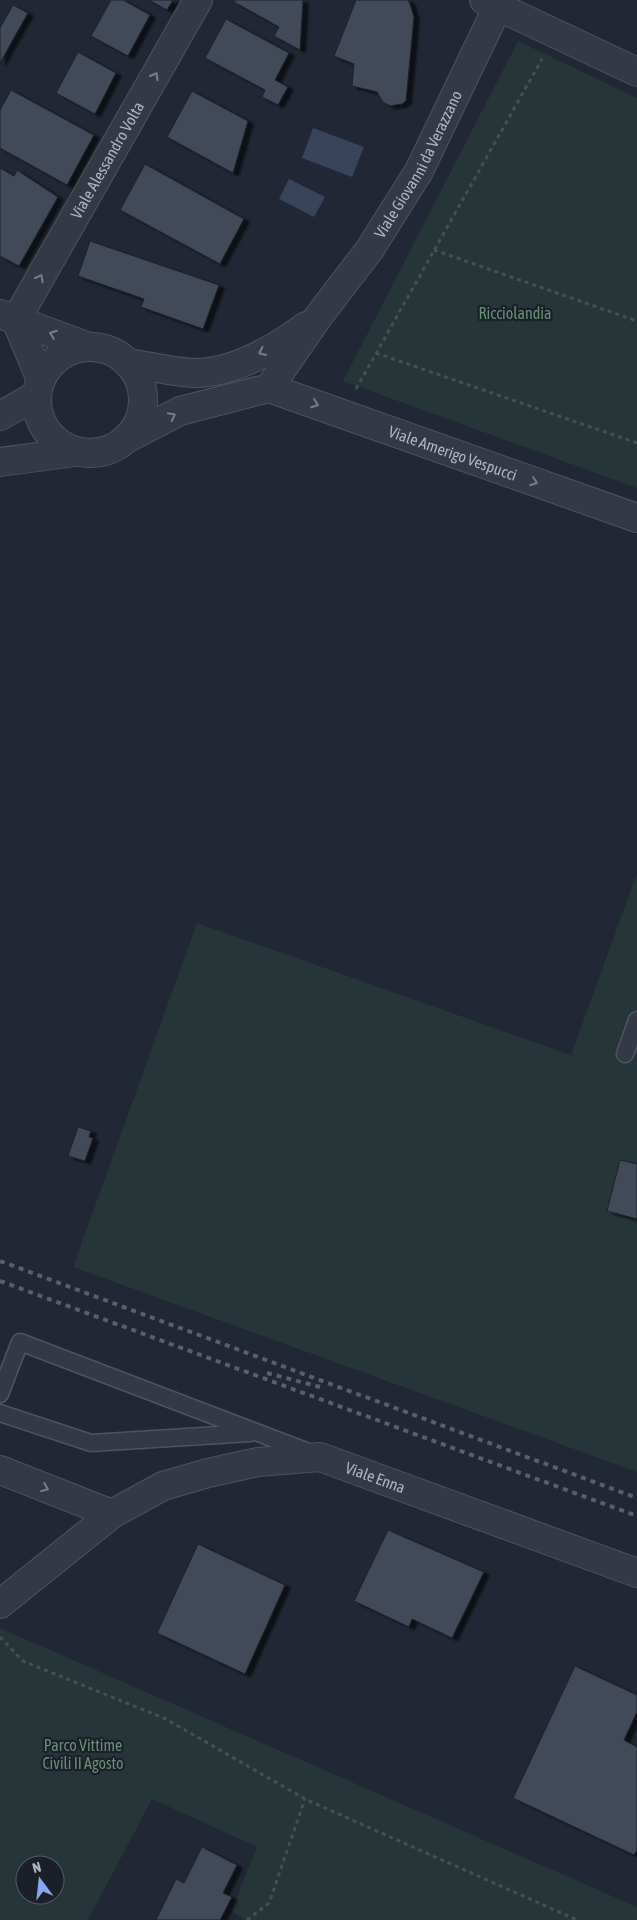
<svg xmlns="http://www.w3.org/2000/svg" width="637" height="1920" font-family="'Asap Condensed',sans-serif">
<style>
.green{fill:#263538;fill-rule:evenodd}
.water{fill:#37445c}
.building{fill:#424a58;stroke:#1b212b;filter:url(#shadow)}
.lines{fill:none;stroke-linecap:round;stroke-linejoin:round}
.service-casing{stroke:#4e5460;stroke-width:19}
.minor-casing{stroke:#4e5460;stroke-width:30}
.tertiary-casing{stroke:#4e5460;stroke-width:30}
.path{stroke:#425155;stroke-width:3;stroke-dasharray:4 4;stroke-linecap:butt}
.service{stroke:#343945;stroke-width:16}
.minor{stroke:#343945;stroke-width:28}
.tertiary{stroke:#343945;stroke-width:28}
.rail{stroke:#585f6d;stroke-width:4;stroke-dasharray:5 5;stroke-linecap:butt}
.oneway{stroke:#777d8a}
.labels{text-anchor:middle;stroke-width:4.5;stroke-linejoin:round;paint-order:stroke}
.street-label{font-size:16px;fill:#aeb4c2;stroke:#1a1f29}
.park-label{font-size:16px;fill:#689074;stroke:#1a1f29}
</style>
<defs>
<filter id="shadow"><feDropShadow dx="5.5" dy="3" stdDeviation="1" flood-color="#0009"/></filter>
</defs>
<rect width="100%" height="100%" fill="#212734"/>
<path class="green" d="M518 41 637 98V488L343 381Z
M637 873V1472L73 1267 197 923 571 1055Z
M0 1628 637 1907V1920H245L231 1911 257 1847 152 1799 88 1920H0ZM25 1865H55V1895H25Z"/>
<path class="water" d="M313 128 364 147 352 177 302 158Z
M289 179 325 197 314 217 279 199Z"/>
<path class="building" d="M111 0H123L150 15 128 56 91 36Z
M149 0H173L167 10Z
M235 0H303L300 50 274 36 279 27 234 2Z
M356 0H408L410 4 414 17 406 101 402 104 390 106 383 102 377 92 352 86 354 64 334 56Z
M13 5 28 13 0 63V28Z
M226 19 289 53 275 80 288 87 278 105 262 97 265 90 205 58Z
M78 52 116 73 95 114 56 93Z
M11 90 94 135 67 185 0 148V110Z
M192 91 248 121 233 173 167 137Z
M145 164 244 219 220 264 120 210Z
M0 168 14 176 17 170 58 197 19 266 0 256Z
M90 241 219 285 203 329 141 307 144 299 78 276Z
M78 1127 91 1131 89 1137 93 1138 85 1161 68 1156Z
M620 1160 637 1164V1219L607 1211Z
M388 1530 484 1572 452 1638 412 1619 409 1627 354 1601Z
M198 1544 285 1585 245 1674 157 1633Z
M575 1666 637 1695V1712L624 1740 637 1747V1850L634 1855 513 1798Z
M202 1847 237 1865 223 1893 232 1897 220 1920H156L176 1879 184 1883Z"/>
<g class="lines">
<defs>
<path id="service" d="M625 1054 637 1020
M0 1394 20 1342 311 1453
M0 1413 91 1443 250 1433"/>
<g id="minor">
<path d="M484 0 637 72"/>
<path d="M0 314 89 347"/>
<path id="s1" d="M16 320 198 0"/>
<path d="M16 320 41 380"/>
<path id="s2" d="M269 388 637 518"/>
<path d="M0 1470 112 1514"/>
<path id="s3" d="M0 1604 112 1514 163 1486 208 1473 258 1462 320 1457 637 1573"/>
</g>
<g id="tertiary">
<circle cx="90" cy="400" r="53"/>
<path d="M128 363C149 366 172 372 193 373 233 374 276 348 306 326"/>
<path d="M0 416 37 395"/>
<path id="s4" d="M128 438 180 411 269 388 318 317 370 249 419 171 501 0"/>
<path d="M0 462 75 452"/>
</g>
</defs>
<use href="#service" class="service-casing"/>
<use href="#minor" class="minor-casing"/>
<use href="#tertiary" class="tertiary-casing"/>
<path class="path" d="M434 250 637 321
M376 353 637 443
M356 389 542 59
M0 1637 23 1661 166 1719 305 1799 577 1920
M247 1920 269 1903 305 1799"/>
<use href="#service" class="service"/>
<use href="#minor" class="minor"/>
<use href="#tertiary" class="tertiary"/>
<path class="rail" d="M0 1261 637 1498
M0 1281 637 1516
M267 1373 320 1387"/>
</g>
<defs><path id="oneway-chevron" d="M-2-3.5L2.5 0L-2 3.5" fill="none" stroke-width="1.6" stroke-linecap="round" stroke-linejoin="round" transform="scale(1.25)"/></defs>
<g class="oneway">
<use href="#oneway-chevron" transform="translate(155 76) rotate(-60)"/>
<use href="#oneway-chevron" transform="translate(40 278) rotate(-60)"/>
<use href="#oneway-chevron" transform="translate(53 334) rotate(-160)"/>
<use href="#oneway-chevron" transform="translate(262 352) rotate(155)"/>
<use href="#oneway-chevron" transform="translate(315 404) rotate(20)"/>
<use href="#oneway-chevron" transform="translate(172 416) rotate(-27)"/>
<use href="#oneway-chevron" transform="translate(534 482) rotate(20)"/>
<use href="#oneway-chevron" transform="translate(45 1488) rotate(22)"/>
</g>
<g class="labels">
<g class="street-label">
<text dy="6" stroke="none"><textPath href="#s1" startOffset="184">Viale Alessandro Volta</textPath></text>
<text dy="6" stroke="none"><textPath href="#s4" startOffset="420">Viale Giovanni da Verazzano</textPath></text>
<text dy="6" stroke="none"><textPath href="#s2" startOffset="195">Viale Amerigo Vespucci</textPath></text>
<text dy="6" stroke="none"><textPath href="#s3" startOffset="421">Viale Enna</textPath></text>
</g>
<g class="park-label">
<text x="515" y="319">Ricciolandia</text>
<text x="83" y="1751">Parco Vittime<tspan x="83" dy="18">Civili II Agosto</tspan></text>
</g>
</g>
<g transform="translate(40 1880) rotate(345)"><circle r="24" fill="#1a1f29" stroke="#555b66"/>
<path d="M0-4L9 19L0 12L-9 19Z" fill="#87a6ee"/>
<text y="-8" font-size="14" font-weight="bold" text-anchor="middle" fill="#aeb4c2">N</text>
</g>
</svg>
